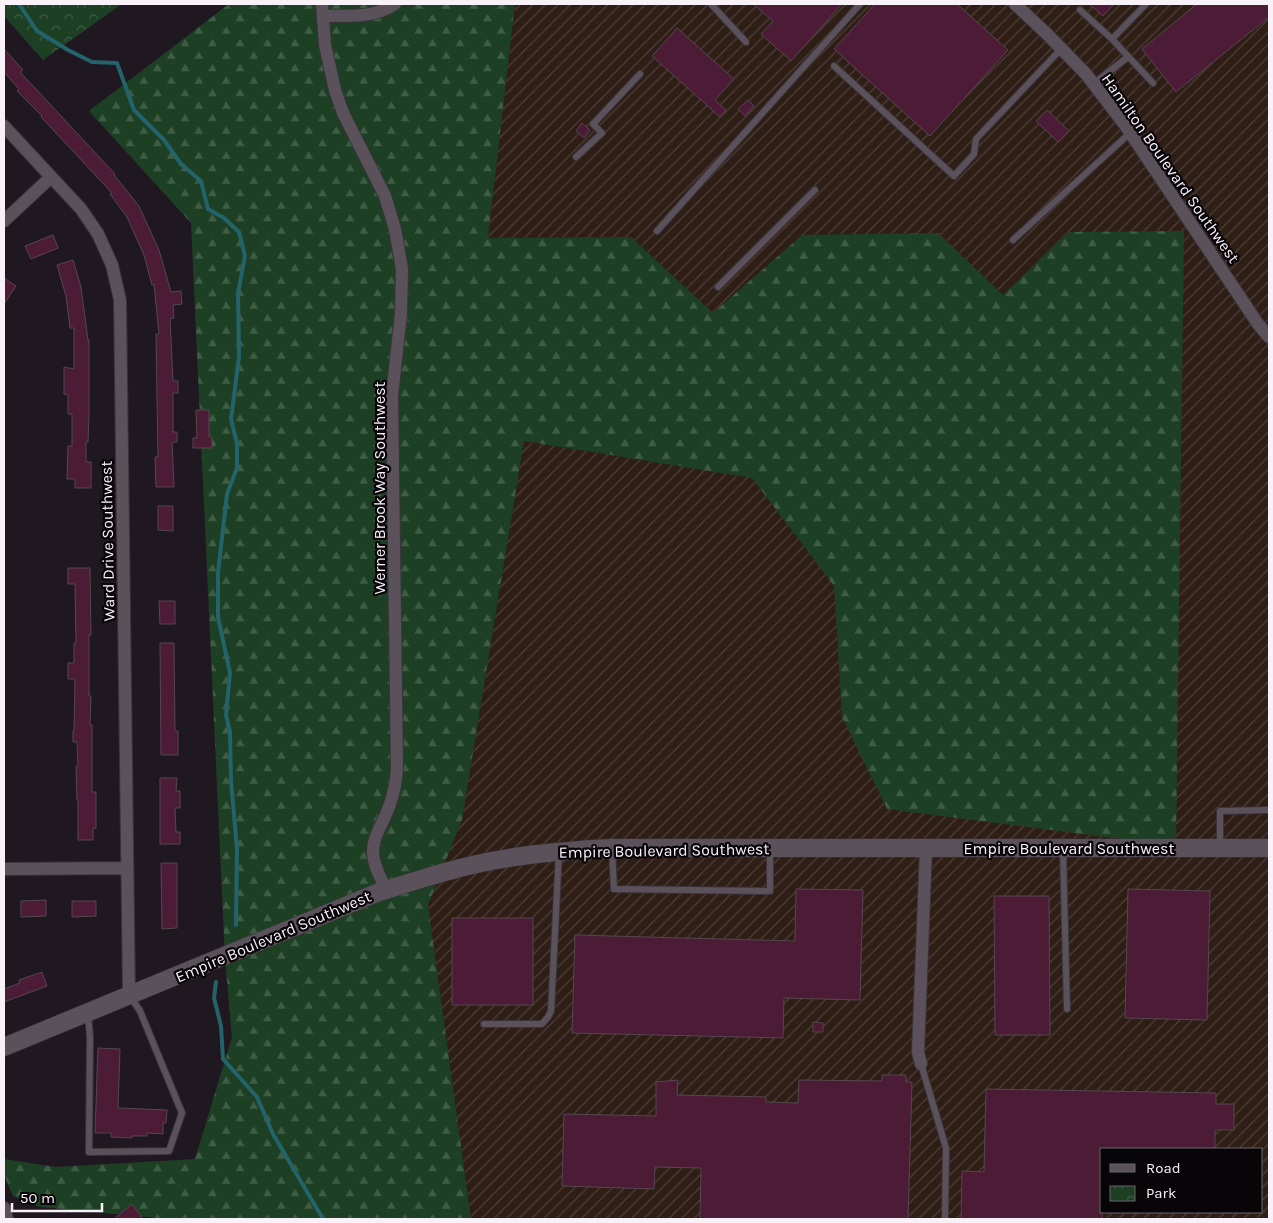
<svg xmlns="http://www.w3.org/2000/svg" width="1273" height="1223" font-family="Karla,sans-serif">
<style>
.industrial{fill:url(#industrial-furrows);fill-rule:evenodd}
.forest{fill:url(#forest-firs)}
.park{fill:url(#park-crowns)}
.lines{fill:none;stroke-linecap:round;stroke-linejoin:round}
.stream{stroke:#23636b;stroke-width:4}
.building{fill:#4c1c37;stroke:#55474e}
.lane-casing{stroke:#3a343a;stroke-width:8}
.street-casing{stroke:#3a343a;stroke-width:14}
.secondary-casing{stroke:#3a343a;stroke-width:19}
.lane{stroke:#5b515b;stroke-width:6}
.street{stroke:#5b515b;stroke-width:12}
.secondary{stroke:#5b515b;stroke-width:18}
.labels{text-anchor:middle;stroke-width:4.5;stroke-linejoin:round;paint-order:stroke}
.street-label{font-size:16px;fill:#f8f2f8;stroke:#080508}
</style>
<defs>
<pattern id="industrial-furrows" width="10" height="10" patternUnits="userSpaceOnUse" patternTransform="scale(1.25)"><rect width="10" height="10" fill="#2f1e16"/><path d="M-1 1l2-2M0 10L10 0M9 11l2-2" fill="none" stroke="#4e3f39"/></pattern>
<pattern id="forest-firs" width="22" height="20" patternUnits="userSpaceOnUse" patternTransform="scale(1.25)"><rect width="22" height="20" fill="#1d4024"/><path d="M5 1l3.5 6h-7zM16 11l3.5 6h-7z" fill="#3f5c45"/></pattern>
<pattern id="park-crowns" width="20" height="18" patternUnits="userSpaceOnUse" patternTransform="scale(1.25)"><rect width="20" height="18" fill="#1d4024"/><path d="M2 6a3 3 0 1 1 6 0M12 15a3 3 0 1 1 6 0" fill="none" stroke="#3f5c45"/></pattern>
</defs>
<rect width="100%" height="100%" fill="#201821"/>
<path class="industrial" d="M515 4H1269V1219H471L428 905 462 820 524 441 752 478 834 586 842 717 1068 232 1003 295 938 233 802 235 713 313 631 237 488 238ZM1102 1149H1262V1212H1102Z"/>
<path class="forest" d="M229 4H515L488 238 631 237 713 313 802 235 938 233 1003 295 1068 232 1184 231 1176 846 887 809 842 717 834 586 752 478 524 441 462 820 428 905 471 1219H169L40 1207 13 1196 4 1175V1159L56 1167 195 1159 232 1037 225 959 191 223 89 111Z"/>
<path class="park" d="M4 4H122L43 60 4 16Z"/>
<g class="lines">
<path class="stream" d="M19 4 37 31 68 50 92 62 117 63 134 110 164 140 181 164 201 181 208 209 224 218 239 232 245 256 238 293 239 357 231 419 237 444V468L227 494 218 573V617L230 673 226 715 230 732 231 780 237 849 236 925
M216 982 214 998 221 1026 223 1059 257 1097 273 1134 323 1219"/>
</g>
<path class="building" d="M753 4H842L791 61 761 34 773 21Z
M875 4H957L1008 50 930 136 834 49Z
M1089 4H1114L1103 16Z
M1197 4H1269V17L1176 92 1142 49Z
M677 28 734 79 715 100 726 110 720 117 652 56Z
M4 49 23 70 20 72 115 174 114 175 139 206 159 250 171 292 181 291 182 304 173 305 174 318 170 319 173 381H178V393H173V432H177V442H172L174 487H156L155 457H158L156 334H159L154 284 152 285 144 255 127 217 110 194 112 193 41 117 42 116 17 91 19 89 4 72Z
M748 100 754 106 745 116 738 109Z
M1047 110 1069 131 1058 142 1036 121Z
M582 123 590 130 584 138 576 131Z
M53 235 58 248 31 259 25 246Z
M73 260 81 287 88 340H89V414L88 442H86V462H91V488H75V479H67L68 446H72V414H68V395L64 394V367L74 369V328H70L66 296 57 265Z
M4 278 16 286 4 304Z
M196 410H209V437H212V448H193V438H197Z
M158 506H173V531L158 530Z
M68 568H90L91 635H89V696H91L90 725H92V792H96V828H93V840H78V800H77L76 766H78L77 742H73V731H74L75 679H68V663H74V643H76L75 584H68Z
M159 601H175V624H160Z
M160 643H174L175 731H178V755H161Z
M160 778H177L176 791H180V808H175L176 832H180V844H160Z
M161 863H177V928L162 929Z
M796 889 863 890 860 1000 784 998 783 1038 572 1033 575 935 795 941Z
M1128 889 1210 891 1207 1020 1125 1018Z
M994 896H1049L1050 1035H995Z
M46 900V916L21 917V901Z
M72 901H96V916L72 917Z
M452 918H533V1005H452Z
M42 972 47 986 4 1002V989L20 983 19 980Z
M813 1022 823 1023V1032H813Z
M98 1048 120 1049 118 1108 167 1110 166 1123H163V1134L147 1133V1136H132V1138L111 1137V1133H95Z
M882 1075H906V1082H912L908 1219H700L701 1168 655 1167 654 1189 562 1186 564 1114 656 1116V1082L678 1080 677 1095 766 1097V1102L798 1103 799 1080 882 1081Z
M986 1089 1216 1093V1104H1234V1130H1215V1149H1102V1219H961L962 1171 984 1172Z
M132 1204 143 1219H114Z"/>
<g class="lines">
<defs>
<path id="lane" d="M711 4 746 42
M1080 10 1112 39 1153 83
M1112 39 1146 4
M834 66 954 176 974 154 976 139 1061 49
M1093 84 1128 57
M576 157 602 133 593 124 640 74
M657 231 860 4
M1013 240 1130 133
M718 287 815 190
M1220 847V811L1269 810
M612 849 614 889 770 891V849
M1063 849 1067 1009
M88 1013 90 1037 89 1152 169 1151 182 1113 140 1011 130 996
M484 1024H542L548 1017 551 1011 559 852
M921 1064 946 1148 945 1219"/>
<path id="street" d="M322 4 325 45 335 90 343 113 385 196 395 229 402 269 401 313 392 396 397 769C396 781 394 793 390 804 385 820 373 835 373 852 373 865 381 878 386 890
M1015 4 1046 33 1086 74 1125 125 1258 324 1269 337
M323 16C350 15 372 19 395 4
M4 126 81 209 98 234 112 265 120 300 129 995
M4 221 51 177
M4 869 127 868
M921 1064 918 1052 926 848
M4 1208 7 1219"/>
<path id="secondary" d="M4 1047 379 892C418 880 457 867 497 860 535 853 574 850 612 848H1269"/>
</defs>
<use href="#lane" class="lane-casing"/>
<use href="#street" class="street-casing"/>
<use href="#secondary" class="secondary-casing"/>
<use href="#lane" class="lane"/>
<use href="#street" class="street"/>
<use href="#secondary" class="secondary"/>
</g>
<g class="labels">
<g class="street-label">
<text transform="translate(1171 168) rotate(55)" y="6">Hamilton Boulevard Southwest</text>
<text transform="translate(379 488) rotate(-90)" y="6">Werner Brook Way Southwest</text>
<text transform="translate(107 541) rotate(-91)" y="6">Ward Drive Southwest</text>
<text x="1069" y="854">Empire Boulevard Southwest</text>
<text transform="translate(664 850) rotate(-1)" y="6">Empire Boulevard Southwest</text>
<text transform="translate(273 936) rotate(-23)" y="6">Empire Boulevard Southwest</text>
</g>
</g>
<rect width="1273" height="1223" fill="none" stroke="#f8f2f8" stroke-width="10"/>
<rect x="1100" y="1148" width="162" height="65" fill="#080508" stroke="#686468"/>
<rect x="1110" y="1164" width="25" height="8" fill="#5b515b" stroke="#686468"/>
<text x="1146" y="1173" font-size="15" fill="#f8f2f8">Road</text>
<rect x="1110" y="1186" width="25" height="15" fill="url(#park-crowns)" stroke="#686468"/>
<text x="1146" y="1198" font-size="15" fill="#f8f2f8">Park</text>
<path d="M12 1203v8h90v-8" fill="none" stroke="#f8f2f8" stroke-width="2.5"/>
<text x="20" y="1203" font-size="15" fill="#f8f2f8" stroke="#080508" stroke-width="4" paint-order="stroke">50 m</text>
</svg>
